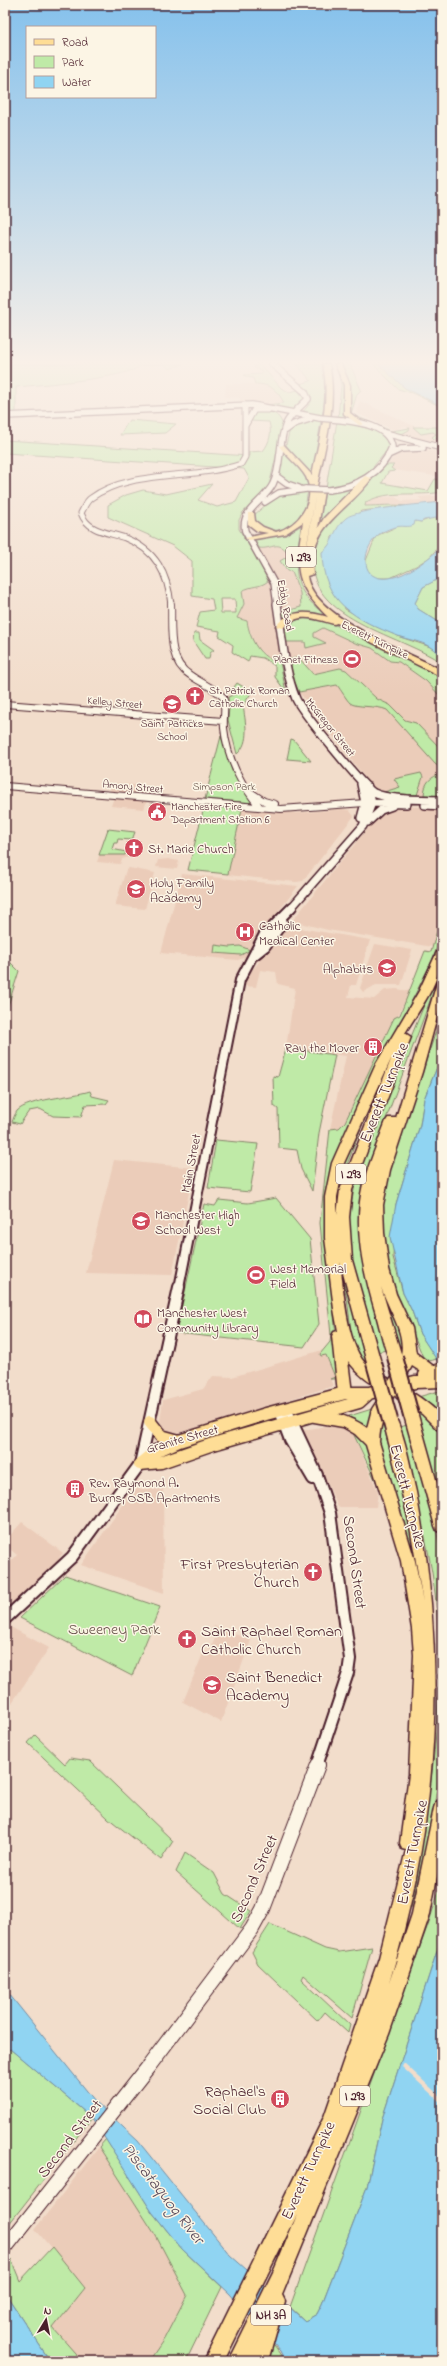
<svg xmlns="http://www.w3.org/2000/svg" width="447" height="2366" font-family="'Indie Flower',sans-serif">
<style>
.built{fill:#ebccb9}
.green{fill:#bfeaa7;stroke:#848469;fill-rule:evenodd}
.water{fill:#90d4f2;stroke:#748ca2}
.pier{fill:#f2ddcb}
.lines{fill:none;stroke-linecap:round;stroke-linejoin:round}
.river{stroke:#90d4f2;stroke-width:6}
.tertiary-far1-casing{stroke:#4a1f2b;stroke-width:7}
.tertiary-casing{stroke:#4a1f2b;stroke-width:8}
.secondary-far4-casing{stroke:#4a1f2b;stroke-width:8}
.secondary-far3-casing{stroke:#4a1f2b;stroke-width:10}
.secondary-far2-casing{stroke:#4a1f2b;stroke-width:12}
.secondary-far1-casing{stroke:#4a1f2b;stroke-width:14}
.secondary-casing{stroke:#4a1f2b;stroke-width:16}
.primary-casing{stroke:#4a1f2b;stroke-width:15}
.motorway-casing{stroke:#4a1f2b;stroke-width:3}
.tertiary-far1{stroke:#fcf5e5;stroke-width:5}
.tertiary{stroke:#fcf5e5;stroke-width:6}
.secondary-far4{stroke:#fcf5e5;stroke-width:5.5}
.secondary-far3{stroke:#fcf5e5;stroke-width:7}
.secondary-far2{stroke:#fcf5e5;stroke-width:8}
.secondary-far1{stroke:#fcf5e5;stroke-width:10}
.secondary{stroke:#fcf5e5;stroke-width:14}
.primary{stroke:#fedd96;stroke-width:12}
.motorway{fill:#fedd96;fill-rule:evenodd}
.secondary-bridge-casing{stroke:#4a1f2b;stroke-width:8;stroke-linecap:butt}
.motorway-bridge-casing{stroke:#4a1f2b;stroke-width:18;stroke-linecap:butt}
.secondary-bridge{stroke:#fcf5e5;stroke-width:5.5}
.motorway-bridge{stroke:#fedd96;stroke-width:14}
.labels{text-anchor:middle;stroke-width:3;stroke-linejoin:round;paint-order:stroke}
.far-street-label{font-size:11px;fill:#4a1f2b;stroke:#fcf5e5}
.far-poi-label{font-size:11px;fill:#4a1f2b;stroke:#fcf5e5;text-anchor:start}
.far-park-label{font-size:11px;fill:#67524a;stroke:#fcf5e5}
.shield{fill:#fcf5e5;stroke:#7f5f63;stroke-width:1}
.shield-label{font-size:12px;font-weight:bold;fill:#4a1f2b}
.poi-label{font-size:13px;fill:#4a1f2b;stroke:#fcf5e5;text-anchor:start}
.street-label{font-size:13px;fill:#4a1f2b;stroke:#fcf5e5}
.near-street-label{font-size:16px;fill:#4a1f2b;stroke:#fcf5e5}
.near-poi-label{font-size:16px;fill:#4a1f2b;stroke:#fcf5e5;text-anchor:end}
.near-park-label{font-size:16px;fill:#67524a;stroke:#fcf5e5}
.near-water-label{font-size:17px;font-style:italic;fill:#5c4c5d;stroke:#fcf5e5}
</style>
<rect width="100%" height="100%" fill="#f2ddcb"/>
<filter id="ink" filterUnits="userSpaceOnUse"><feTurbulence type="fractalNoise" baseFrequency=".025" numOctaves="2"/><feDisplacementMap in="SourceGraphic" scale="8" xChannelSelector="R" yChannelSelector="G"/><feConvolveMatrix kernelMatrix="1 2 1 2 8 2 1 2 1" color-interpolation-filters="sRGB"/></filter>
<g filter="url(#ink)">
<path class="built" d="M226 384H267L274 389 284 403 265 405 240 404V398L225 397Z
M360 401 416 427H442V446L399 434 409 430 406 426 394 430 356 413Z
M423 449 442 453V477L394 470 391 468 393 465 388 464 396 454 406 450Z
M432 496H442V519L424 503 406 506 390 504 383 507 364 506 366 502 377 497H395L402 501 422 500 418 497Z
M278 545 284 547 290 555 281 561 287 571 292 572 300 593 301 607 291 608 282 612 283 616 275 618 280 662 272 661 255 646 247 621 237 618 244 604 242 591 250 586 263 585 260 564 251 549Z
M323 628 355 643 372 648 390 661 399 662 430 685 442 698V750L416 723 405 720 390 705 377 699 346 670 340 668 313 674 299 658 290 660 286 642H305L306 647 325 643 314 637V633Z
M337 685 349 702 356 705 379 706 387 710 435 764 442 769V773L430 778 424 795H417L423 777 395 779 401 787 381 793 373 788 299 692Z
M113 783 143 786 141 794 149 795 144 809 111 806 114 797 108 796Z
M402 806 442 808V913L433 947 328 930 292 921 382 811Z
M242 809 297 813 341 809 349 810 354 816 303 881 296 882 228 875Z
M108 829 135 832 132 840 118 839 117 843H114L112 849 126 852 125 855 132 856 122 859 120 864 97 862Z
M168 859 179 861 177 869 156 867 158 860Z
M129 868 155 873 145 909 115 906 126 870Z
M182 874 298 886 274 917 282 925 370 940 356 985H351L348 997 374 999 385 990 396 989 410 991 345 1122 339 1128 330 1129 346 1056 286 1048 295 988 278 984 276 972 260 970 256 987 244 986 247 976 259 962 252 957H245L238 960 161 953Z
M375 944 412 950 401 985H376L363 992 360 988Z
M114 1160 194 1168 172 1275 86 1273Z
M322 1350 320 1354 325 1355 335 1377 330 1379 333 1386 176 1434 165 1431 160 1421 163 1400 203 1389 213 1376 232 1377Z
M338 1424 352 1431 378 1492 376 1507H338L304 1430Z
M134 1489H163L164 1593 81 1565Z
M22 1522 63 1553 59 1558 62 1560 5 1612V1568L17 1555 5 1545V1541Z
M5 1624 49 1648 5 1713Z
M214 1626 251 1640 221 1722 183 1702 204 1651 209 1653 215 1638 210 1636Z
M99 2147 156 2236 187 2295 164 2339 149 2361H82L53 2328 85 2288 35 2229Z"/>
<path class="green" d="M5 364H183L169 369 164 364 140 366C128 378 38 385 16 387V413L5 414Z
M256 364H260L281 388 289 392 298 390 304 399 293 411 265 405 284 403C277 389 269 384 255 384L253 378 246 377 244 375 262 374V371L254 368Z
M297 364H321C328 383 325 398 322 417L302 413 311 402 312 397 299 384 311 381Z
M340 364H350L361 390 357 394 351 414 391 431 410 428 409 430 398 436 356 419H359L349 413 350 390 348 381Z
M373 364H378L405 388 438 403 442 407 412 393 398 389Z
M336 365 345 383 344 412 347 418H338L341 385Z
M255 411C269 411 279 411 283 426L269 486 265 493 243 512 239 520V529L260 564 268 581C260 588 252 585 242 591L244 604 237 618 247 621C250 639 259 659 280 662L286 692 275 677V666L263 658 250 656 248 662 232 652 233 645 219 636 220 631 196 627 200 612 214 610 212 599 192 596V561L173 546 108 517V505L126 495 143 490 166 494 212 484 198 500 217 507 236 502 249 478 244 469 5 453V440L249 456V452L263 451C270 442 272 433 269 422L251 421ZM220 599H235L236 613H221Z
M129 420 176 424 165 433 120 435Z
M321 420 312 478 286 445 290 429 302 421Z
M337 421C351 424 389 430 390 447L361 481 351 485 326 488Z
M413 427H442V437L434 439 432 437 436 434 433 432 421 434Z
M284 451C294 461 308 472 309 487 298 487 285 484 279 474Z
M386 465H394L391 468 395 471 388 472 382 483 428 491 435 479 442 480V492C416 497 391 489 366 502L365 506C380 506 391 504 406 506L361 511 332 537 330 547 345 609 397 636 431 647 442 656V663C393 630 278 614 323 529Z
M362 485 318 528 325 491H340Z
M308 490C306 499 306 510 301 518 289 534 269 533 254 522L253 516 276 496Z
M434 517H442L439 546 430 557 416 566 390 578H375L366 570 365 563 376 536 396 527 415 521 421 522Z
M302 525C293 573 290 590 332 620L314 614 283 620 282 612 301 607 300 593 292 572 287 571 280 561 290 555C277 538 273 550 259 548L255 540 292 531Z
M442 577V624L418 609 415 603 423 587Z
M307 617 321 618 432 671 442 678V698L426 681 399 662 390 661 372 648 355 643 323 628 314 633V637L326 643 306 648 305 642H286L285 624 294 619Z
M194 633H199L200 640 214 650 210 653 209 659H205L193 641Z
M294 658H299L313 674 340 668 346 670 377 699 390 705 405 720 416 723 442 750V769L435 764 387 710C377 705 356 708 350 703 346 699 341 690 337 685L299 692 293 678 290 660Z
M237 683 252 692 243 705C245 721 251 742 237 754L228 720 229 707 228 697 235 694 234 687Z
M221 736 232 771 254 803 205 799Z
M291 739 294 740 311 761 287 759Z
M421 773 423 777 417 795 381 793 400 787 394 779Z
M442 773V796L424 795C425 781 430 778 442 773Z
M207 806 242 809 228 874 188 870 204 807Z
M108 829 135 832 132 840 118 839 117 843H114L112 849 126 852 125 855H99Z
M442 913V933L432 961 399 1026 342 1145 329 1262 340 1379H330L335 1377 326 1355 321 1356 320 1354 330 1342 331 1335 320 1223 330 1129 339 1128 345 1122 394 1018 400 1015 425 951 431 952Z
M215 945 230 947 240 946 250 950 241 955 214 953Z
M5 957 19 971 5 1015Z
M442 961 434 990 371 1159 365 1183 387 1350 376 1352C365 1312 347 1267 349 1224 351 1200 356 1178 363 1155Z
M442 1013V1042L438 1065 424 1099 420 1125 396 1204 393 1257 403 1293 412 1311 420 1334 437 1359 425 1362 388 1272 381 1228 383 1191Z
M286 1048 335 1055 319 1133 312 1191 301 1169 297 1150 279 1148 278 1109 274 1106 273 1076 278 1077Z
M90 1091 92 1096 109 1100 106 1104 85 1105 81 1117 53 1116 40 1109 29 1111 20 1124 12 1122C13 1119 15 1114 17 1111 29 1099 71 1097 90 1091Z
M371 1102 348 1162 341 1190 368 1365 365 1366 353 1346 347 1298 337 1260 334 1204 341 1162Z
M216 1140 258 1144 250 1192 208 1188Z
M276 1198 310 1239 319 1324 304 1347 176 1333 204 1204 215 1206 219 1200 248 1203Z
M375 1202 405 1344 401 1355 374 1259Z
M439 1391 442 1400V1418L418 1397Z
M372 1409 373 1410 367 1431 346 1417Z
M417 1410 433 1421 442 1434V1501Z
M382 1420 410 1528 422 1606 377 1439Z
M407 1425 431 1507 442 1556V1759L429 1837 411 1908 409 1906C430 1805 447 1697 435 1593 428 1537 411 1482 397 1428Z
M352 1431 367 1442 380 1490Z
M65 1575 160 1607 132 1676 20 1618Z
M35 1735 65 1764 70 1758 90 1761 173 1841 161 1860 108 1818 28 1743Z
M185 1853 214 1873 225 1894 251 1911 240 1929 176 1872Z
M442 1881V1936L382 2119 367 2187 322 2304 317 2314 305 2321 290 2307 430 1919Z
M270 1924 325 1949 339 1952 372 1947 352 2018 303 1975 301 1979 350 2025 348 2033 325 2012 318 2021 258 1964 252 1952Z
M9 2048 92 2118 5 2229V2087L8 2070 5 2053Z
M106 2139 152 2212 182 2249 222 2287 186 2361H149L164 2339 187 2295 156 2236 99 2147Z
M52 2247 85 2288 53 2328 82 2361H50L9 2299C4 2286 1 2271 11 2259L20 2281Z
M272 2343 285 2361H265Z"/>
<path class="water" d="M378 364H442V406L405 388Z
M442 502V517L424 520 421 522 415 521 414 525C408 528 402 525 396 527 390 528 381 532 377 536 361 551 360 582 389 578 406 576 424 562 437 551L442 533V577L423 587 415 603 418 609 442 624V656C438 654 434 649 430 647 421 641 408 640 398 636 356 620 322 602 322 552 334 544 333 528 346 518 356 509 425 504 442 502Z
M442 1042V1368L420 1334 412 1311 403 1293 390 1237 396 1204 420 1125 424 1099 438 1065Z
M442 1936V2361H285L280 2351 230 2294 182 2249 152 2212 92 2118 10 2049 5 2053V1989L95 2101 138 2141 230 2255 305 2321 317 2314 322 2304 367 2187 382 2119Z
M5 2288 9 2299 50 2361H6Z"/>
<path class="pier" d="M404 2063 442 2098V2107L441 2103 402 2067Z"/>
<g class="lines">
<path class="river" d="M392 522 442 511"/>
<defs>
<path id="tertiary-far1" d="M245 426 254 410H268
M171 605C168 574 156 550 125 538 108 532 88 532 81 513 84 508 86 501 91 498 130 469 195 480 241 464L245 457V405"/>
<path id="tertiary" d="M171 604C172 628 167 661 190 675 201 683 213 687 223 697 226 707 223 718 224 728 227 757 241 785 260 807
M5 704 223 721
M5 786 281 809 365 803
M252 793 264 801 275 804"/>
<path id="secondary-far4" d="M272 364 305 392 308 399C301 406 290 415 286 424 278 442 282 466 273 484 264 502 240 510 245 531L274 583 277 605
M5 416 252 405 320 418
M286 430 294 424 310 419
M385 433 442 448
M388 455 401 449 423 448
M276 476 287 484 299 488
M329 490C356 487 382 474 392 447 389 426 359 422 342 420
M265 502 279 493 306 489"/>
<path id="secondary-far3" d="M277 604C282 636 284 669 296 699 302 712 363 787 374 793 384 798 396 798 407 799
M361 784 365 803 361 818
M401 799 442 800
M367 803 407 804
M425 805 442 806
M368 822 381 810 392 806
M291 908 363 826 372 803 368 787"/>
<path id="secondary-far2" d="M255 955 265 947 283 923 282 919
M179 1288 240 980 263 936 292 907"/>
<path id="secondary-far1" d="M286 1409 317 1475 330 1513 350 1659 348 1673 317 1766
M279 1411 290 1440 313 1479
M5 1619 72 1557 140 1464 179 1287"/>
<path id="secondary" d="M5 2248 149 2066 252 1929 263 1909 318 1765"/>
<path id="primary" d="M425 1375 442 1369
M150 1422 161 1436 179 1441
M140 1464 156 1451 179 1441 266 1414 345 1393H369L415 1382 442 1381
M140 1464 161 1462 213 1444 359 1402 369 1393"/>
<path id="motorway" d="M323 364H329C338 405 324 450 316 491L320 489 324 491 318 528 324 518 365 476 372 478C347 513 308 524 313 574L307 576C312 618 409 652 442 670V677L373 643 337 623 334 624C315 619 299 611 283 628L276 626C289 609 309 611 328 617 293 583 295 568 303 522L285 534 249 540 245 538 268 533 257 531 248 524V513H254L255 521 263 527 276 532C299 526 317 501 306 477 300 466 286 456 279 446L284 445 312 475C319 439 331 401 323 364ZM316 492 305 558V556Z
M335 364H341L350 385V413L363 423V425H359L344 414V385Z
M442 949C442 981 421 1007 405 1033L411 1037 352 1190 349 1217 352 1260 381 1363 379 1367 374 1369 369 1367 367 1363 340 1262C344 1291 346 1348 369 1367 374 1372 382 1375 388 1378L389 1381C416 1343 394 1324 381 1287L402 1357 400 1361 395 1362 390 1361C383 1346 380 1327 375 1311 363 1270 353 1227 363 1184 369 1163 378 1142 386 1121L388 1118H396L437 983 442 979V999L422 1072 390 1170 383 1205 384 1233 389 1269 396 1294 412 1328 416 1353 436 1368 438 1372 436 1376 431 1378 412 1366 399 1389C409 1386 435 1409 442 1416V1431L437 1429 422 1414 397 1398 395 1394C385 1410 380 1423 379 1442L415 1561 423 1602 409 1521 383 1420 385 1416 390 1414 395 1416C406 1439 410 1467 416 1492 447 1659 440 1820 389 1983L412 1914 434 1808 436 1802 442 1800V1850L430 1914 389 2034 282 2295 285 2301 268 2361H229L275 2268 297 2215 224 2361H204L324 2117 379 1958 406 1850 402 1849 400 1843 409 1774 414 1655 412 1629 401 1561 366 1445 355 1434 343 1427 314 1422 309 1420 307 1416 309 1412C324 1407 355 1418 367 1428L372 1409 386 1387C372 1389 355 1370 348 1361L352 1393 350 1397 345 1399 340 1397 338 1393 332 1336 334 1332 338 1331 334 1309 325 1238V1197L332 1163 376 1064 419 991 437 952ZM392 1057 340 1190 337 1215V1197L344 1163Z
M411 1409 416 1411 418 1415 442 1501V1532L437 1531 435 1526 404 1415 406 1411Z"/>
</defs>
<use href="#tertiary-far1" class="tertiary-far1-casing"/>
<use href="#tertiary" class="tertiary-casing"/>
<use href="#secondary-far4" class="secondary-far4-casing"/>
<use href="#secondary-far3" class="secondary-far3-casing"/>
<use href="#secondary-far2" class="secondary-far2-casing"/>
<use href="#secondary-far1" class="secondary-far1-casing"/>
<use href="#secondary" class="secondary-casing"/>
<use href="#primary" class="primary-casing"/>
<use href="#motorway" class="motorway-casing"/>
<use href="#tertiary-far1" class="tertiary-far1"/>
<use href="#tertiary" class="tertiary"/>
<use href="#secondary-far4" class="secondary-far4"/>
<use href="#secondary-far3" class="secondary-far3"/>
<use href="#secondary-far2" class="secondary-far2"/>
<use href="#secondary-far1" class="secondary-far1"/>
<use href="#secondary" class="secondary"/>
<use href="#primary" class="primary"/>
<use href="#motorway" class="motorway"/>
<defs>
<path id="secondary-bridge" d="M320 418 342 420
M306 489 329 490"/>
<path id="motorway-bridge" d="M395 1357 411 1415
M374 1363 390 1420"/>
</defs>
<use href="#secondary-bridge" class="secondary-bridge-casing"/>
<use href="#motorway-bridge" class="motorway-bridge-casing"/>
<use href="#secondary-bridge" class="secondary-bridge"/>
<use href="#motorway-bridge" class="motorway-bridge"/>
</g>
</g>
<linearGradient id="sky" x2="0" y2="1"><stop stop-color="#85c1ec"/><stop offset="0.52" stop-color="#f9f0e8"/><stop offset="1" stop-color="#f9f0e8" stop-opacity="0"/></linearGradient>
<rect width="447" height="696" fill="url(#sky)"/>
<defs>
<symbol id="stadium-disc" viewBox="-11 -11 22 22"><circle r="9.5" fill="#d1495b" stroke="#fcf5e5"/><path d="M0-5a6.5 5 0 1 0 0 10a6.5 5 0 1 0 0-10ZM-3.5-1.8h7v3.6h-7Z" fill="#fff"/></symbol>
<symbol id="church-disc" viewBox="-11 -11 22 22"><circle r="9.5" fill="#d1495b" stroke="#fcf5e5"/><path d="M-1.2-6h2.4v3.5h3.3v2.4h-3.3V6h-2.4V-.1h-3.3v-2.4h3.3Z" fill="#fff"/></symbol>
<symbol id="school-disc" viewBox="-11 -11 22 22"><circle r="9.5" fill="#d1495b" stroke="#fcf5e5"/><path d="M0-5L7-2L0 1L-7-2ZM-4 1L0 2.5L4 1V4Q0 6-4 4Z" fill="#fff"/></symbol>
<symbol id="civic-disc" viewBox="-11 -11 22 22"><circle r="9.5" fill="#d1495b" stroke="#fcf5e5"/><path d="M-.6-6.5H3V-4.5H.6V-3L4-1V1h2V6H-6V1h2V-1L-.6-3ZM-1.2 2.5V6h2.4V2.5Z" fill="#fff"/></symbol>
<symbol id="hospital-disc" viewBox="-11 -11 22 22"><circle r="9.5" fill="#d1495b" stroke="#fcf5e5"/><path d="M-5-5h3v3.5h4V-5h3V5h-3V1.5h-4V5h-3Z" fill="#fff"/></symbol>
<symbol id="building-disc" viewBox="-11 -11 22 22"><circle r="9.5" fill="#d1495b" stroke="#fcf5e5"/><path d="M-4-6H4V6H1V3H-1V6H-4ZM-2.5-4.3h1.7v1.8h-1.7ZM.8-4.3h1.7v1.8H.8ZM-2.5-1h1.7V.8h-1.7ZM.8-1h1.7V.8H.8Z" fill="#fff"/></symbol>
<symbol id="library-disc" viewBox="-11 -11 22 22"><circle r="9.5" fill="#d1495b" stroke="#fcf5e5"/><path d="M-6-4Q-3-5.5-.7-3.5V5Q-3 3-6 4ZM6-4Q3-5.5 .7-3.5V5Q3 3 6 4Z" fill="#fff"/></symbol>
</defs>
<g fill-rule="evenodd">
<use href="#stadium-disc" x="341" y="648" width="22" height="22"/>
<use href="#church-disc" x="184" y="685" width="22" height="22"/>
<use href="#school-disc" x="161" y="693" width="22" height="22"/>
<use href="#civic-disc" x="146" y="801" width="22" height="22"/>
<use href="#church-disc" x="123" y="837" width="22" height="22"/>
<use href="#school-disc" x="125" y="878" width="22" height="22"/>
<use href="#hospital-disc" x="234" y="921" width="22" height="22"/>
<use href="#school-disc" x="376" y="957" width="22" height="22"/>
<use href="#building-disc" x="362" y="1036" width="22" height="22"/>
<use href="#school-disc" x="130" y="1210" width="22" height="22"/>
<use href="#stadium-disc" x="245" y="1264" width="22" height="22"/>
<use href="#library-disc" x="132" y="1308" width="22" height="22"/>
<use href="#building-disc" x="64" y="1478" width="22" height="22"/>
<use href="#church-disc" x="302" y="1561" width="22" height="22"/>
<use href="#church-disc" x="176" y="1628" width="22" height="22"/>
<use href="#school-disc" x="201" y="1674" width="22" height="22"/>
<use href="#building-disc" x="269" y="2088" width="22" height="22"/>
</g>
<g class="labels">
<g class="far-street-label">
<text transform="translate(286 605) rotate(80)" y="4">Eddy Road</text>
<text transform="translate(375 639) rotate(26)" y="4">Everett Turnpike</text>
<text transform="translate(115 702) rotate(5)" y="4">Kelley Street</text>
<text transform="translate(331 727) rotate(51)" y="4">McGregor Street</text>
<text transform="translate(133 786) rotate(5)" y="4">Amory Street</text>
</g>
<g class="far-poi-label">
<text x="338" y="663" text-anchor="end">Planet Fitness</text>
<text x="209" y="694">St. Patrick Roman<tspan x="209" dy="13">Catholic Church</tspan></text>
<text x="172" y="727" text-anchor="middle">Saint Patricks<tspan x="172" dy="13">School</tspan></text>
<text x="171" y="810">Manchester Fire<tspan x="171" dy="13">Department Station 6</tspan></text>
</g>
<g class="far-park-label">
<text x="224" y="790">Simpson Park</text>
</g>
<g class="shield">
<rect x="286" y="547" width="30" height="20" rx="3"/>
<rect x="336" y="1164" width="30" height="20" rx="3"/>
<rect x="340" y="2086" width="30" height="20" rx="3"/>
<rect x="251" y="2305" width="40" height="20" rx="3"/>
</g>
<g class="shield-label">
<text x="301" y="561">I 293</text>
<text x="351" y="1178">I 293</text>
<text x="355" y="2100">I 293</text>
<text x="271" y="2319">NH 3A</text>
</g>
<g class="poi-label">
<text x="148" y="853">St. Marie Church</text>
<text x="150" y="887">Holy Family<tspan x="150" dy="15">Academy</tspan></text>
<text x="259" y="930">Catholic<tspan x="259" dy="15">Medical Center</tspan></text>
<text x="373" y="973" text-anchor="end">Alphabits</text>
<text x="359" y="1052" text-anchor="end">Ray the Mover</text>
<text x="155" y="1219">Manchester High<tspan x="155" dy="15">School West</tspan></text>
<text x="270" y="1273">West Memorial<tspan x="270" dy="15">Field</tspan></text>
<text x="157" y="1317">Manchester West<tspan x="157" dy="15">Community Library</tspan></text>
<text x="89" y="1487">Rev. Raymond A.<tspan x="89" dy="15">Burns, OSB Apartments</tspan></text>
</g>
<g class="street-label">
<text transform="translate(190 1163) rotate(-79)" y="5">Main Street</text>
<text transform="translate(182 1438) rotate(-16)" y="5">Granite Street</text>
</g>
<g class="near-street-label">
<text transform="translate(383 1092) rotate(-68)" y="6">Everett Turnpike</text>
<text transform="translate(409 1496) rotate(76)" y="6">Everett Turnpike</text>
<text transform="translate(356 1562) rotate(82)" y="6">Second Street</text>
<text transform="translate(411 1852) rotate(-79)" y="6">Everett Turnpike</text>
<text transform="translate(253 1878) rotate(-66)" y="6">Second Street</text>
<text transform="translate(69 2138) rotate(-52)" y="6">Second Street</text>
<text transform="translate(307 2170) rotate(-65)" y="6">Everett Turnpike</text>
</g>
<g class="near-poi-label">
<text x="299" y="1569">First Presbyterian<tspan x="299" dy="18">Church</tspan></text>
<text x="201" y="1636" text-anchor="start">Saint Raphael Roman<tspan x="201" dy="18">Catholic Church</tspan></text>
<text x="226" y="1682" text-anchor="start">Saint Benedict<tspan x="226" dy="18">Academy</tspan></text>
<text x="266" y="2096">Raphael's<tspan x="266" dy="18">Social Club</tspan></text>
</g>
<g class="near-park-label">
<text x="114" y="1634">Sweeney Park</text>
</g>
<g class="near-water-label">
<text transform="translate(164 2193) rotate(52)" y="6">Piscataquog River</text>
</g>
</g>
<rect width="447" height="2366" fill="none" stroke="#fcf5e5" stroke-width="20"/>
<rect x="10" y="10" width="427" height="2346" fill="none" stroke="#4a1f2b" stroke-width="1.5" filter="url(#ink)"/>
<rect x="26" y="26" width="130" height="72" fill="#fcf5e5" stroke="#b59f9b"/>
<rect x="34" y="39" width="20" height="6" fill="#fedd96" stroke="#b59f9b"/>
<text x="62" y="46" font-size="12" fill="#4a1f2b">Road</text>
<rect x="34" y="56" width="20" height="12" fill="#bfeaa7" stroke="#b59f9b"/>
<text x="62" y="66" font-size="12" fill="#4a1f2b">Park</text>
<rect x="34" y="76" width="20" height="12" fill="#90d4f2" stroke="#b59f9b"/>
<text x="62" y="86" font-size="12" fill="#4a1f2b">Water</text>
<g transform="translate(46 2320) rotate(10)" stroke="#fcf5e5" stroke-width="3" paint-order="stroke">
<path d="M0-3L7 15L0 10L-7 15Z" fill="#4a1f2b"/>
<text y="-6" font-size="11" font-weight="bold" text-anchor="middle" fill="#4a1f2b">N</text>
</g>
</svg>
